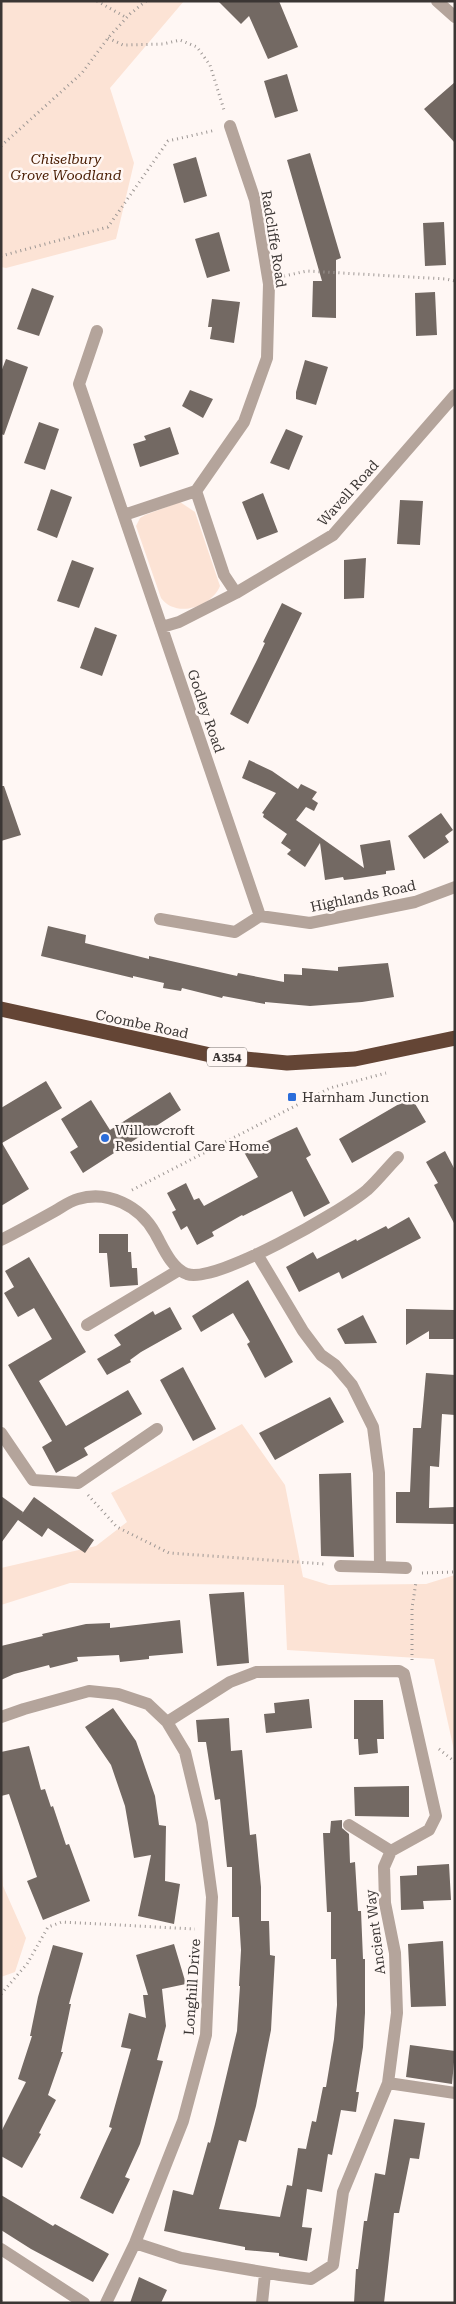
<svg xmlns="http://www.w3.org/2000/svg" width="456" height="2304" font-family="'Roboto Serif',serif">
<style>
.green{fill:#fce3d5}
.building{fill:#736963}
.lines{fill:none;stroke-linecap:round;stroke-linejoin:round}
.path{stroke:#9d9794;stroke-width:3;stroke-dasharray:1 4;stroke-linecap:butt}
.lane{stroke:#b4a49b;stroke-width:12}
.street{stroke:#b4a49b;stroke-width:12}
.highway{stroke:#644535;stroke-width:15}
.poi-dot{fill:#2b6dda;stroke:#fff7f4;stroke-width:2}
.labels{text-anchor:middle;stroke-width:5;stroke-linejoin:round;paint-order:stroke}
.shield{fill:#fff7f4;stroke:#76706e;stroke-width:1}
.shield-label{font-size:12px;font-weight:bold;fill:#3b3634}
.park-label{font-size:14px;font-style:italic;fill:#481b00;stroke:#fff7f4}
.street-label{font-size:14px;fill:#3b3634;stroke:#fff7f4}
.poi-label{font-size:14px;fill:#3b3634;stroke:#fff7f4;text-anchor:start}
</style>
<rect width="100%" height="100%" fill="#fff7f4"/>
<path class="green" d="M1 1H184L110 88 134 163 116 239 6 268 1 267Z
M180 502 195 512 220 586C211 608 175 618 161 598L136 526 140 518 145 515Z
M242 1424 285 1485 303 1577 329 1585 426 1584 455 1575V1755L434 1659 287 1650 284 1585 70 1583 1 1605V1568L96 1546 127 1522 111 1493Z
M1 1847 3 1886 26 1938 15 1972 1 1977Z"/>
<path class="building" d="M218 1H279L298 47 268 59 249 16 241 24Z
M287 74 298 111 275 118 264 81Z
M455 82V143L424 109Z
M310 153 341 258 336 260V318L312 317 313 281H322L287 160Z
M196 157 207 196 184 203 173 164Z
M444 222 446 265 425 266 423 223Z
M219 232 230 271 207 278 195 239Z
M32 288 54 296 39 336 17 329Z
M435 292 437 335 416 336 415 293Z
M212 299 240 302 234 343 210 339 212 327H208Z
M6 359 28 367 4 435 1 434V372Z
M305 360 328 367 316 405 296 399V392Z
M190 390 213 399 203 418 182 406Z
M39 422 59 429 45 470 24 463Z
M170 427 179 454 140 467 133 444 146 440 144 436Z
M286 429 303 436 289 470 270 463Z
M51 489 72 497 57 538 37 530Z
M263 493 278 532 257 540 242 502Z
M400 500 423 501 420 545 397 544Z
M366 558 364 598 344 599V560Z
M72 560 94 568 79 608 57 601Z
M282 603 302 613 248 724 230 714 257 660 265 643 263 642Z
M95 627 117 635 102 676 80 668Z
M249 760 272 771 298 789 301 784 317 792 312 799 318 803 314 811 306 807 296 820 364 868 360 845 390 840 395 870 386 871V874L353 879 344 880 343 877 325 880 320 843 305 867 287 854 291 850 281 843 287 834 263 817 264 814 262 813 276 793 242 778Z
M1 786H4L21 835 1 841Z
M441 813 453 830 445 836 449 842 424 859 408 836Z
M48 926 86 935 85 943 149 959V956L237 976 238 973 284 982V974L302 975V968L338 971V967L388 963 394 997 362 1002 310 1006 265 1002V1004L223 996 222 998 182 988 181 991 163 988 164 983 133 976V978L41 956Z
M46 1081 62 1108 2 1143 29 1189 1 1206V1108Z
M170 1092 181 1110 83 1173 70 1152 78 1147 61 1119 91 1100 110 1130Z
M411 1097 426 1122 352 1163 339 1139Z
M297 1127 311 1155 306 1158 330 1203 304 1217 292 1191 243 1216 242 1215 212 1232 214 1236 197 1245 187 1226 181 1230 172 1212 176 1210 167 1193 186 1183 194 1200 199 1198 204 1206 258 1177 244 1152Z
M445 1151 455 1170V1225L434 1185 438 1183 426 1162Z
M409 1217 421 1238 342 1279 339 1272 299 1292 286 1267 313 1252 317 1259 356 1239 357 1241 386 1226 388 1229Z
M99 1234H128V1252H131L132 1268H137L138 1285 110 1287 107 1253H99Z
M29 1257 86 1352 39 1381 66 1426 128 1390 142 1414 84 1448 88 1455 56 1473 42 1447 52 1441 8 1365 52 1339 34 1308 18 1317 4 1293 14 1287 5 1271Z
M248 1280 293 1362 265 1378 247 1344 250 1342 233 1313 201 1332 192 1316Z
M170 1307 182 1329 141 1352 130 1360 131 1362 107 1375 97 1359 121 1345 114 1335 153 1311 155 1315Z
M406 1309 455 1310V1339H429V1331L406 1345Z
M363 1315 377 1343 345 1344 337 1329Z
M183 1367 216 1429 193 1441 160 1380Z
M426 1373 455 1375V1415L442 1414 439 1467 430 1466 429 1508 455 1507V1524L396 1523V1492H410L413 1428H421Z
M330 1397 344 1422 275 1460 259 1433Z
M351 1473 354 1557 321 1556 319 1474Z
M1 1496 23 1512 21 1515 34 1497 94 1540 85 1553 48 1528 42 1537 18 1520 1 1543Z
M244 1592 249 1663 217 1666 209 1594Z
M180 1620 183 1653 149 1656V1659L120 1662 119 1655 77 1657 78 1661 50 1668 49 1665 14 1674 1 1680V1646L43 1636 42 1634 86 1624 110 1623V1628Z
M309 1699 312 1728 266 1733 264 1714 275 1713 274 1703Z
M354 1700H383L384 1739H377L378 1753 359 1755 358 1739H354Z
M113 1708 136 1741 155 1796 159 1825 166 1826 165 1881 180 1884 174 1924 138 1916 151 1855 134 1858 125 1806 111 1765 85 1727Z
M229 1718 231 1751 242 1750 250 1835 256 1834 261 1887V1921H269L270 1955 275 1956 271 2030 256 2106 246 2142 239 2140 219 2209 280 2217 287 2185 292 2186 298 2148 306 2149 312 2121 316 2122 323 2087H326L334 2039 337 2005 336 1959H331V1912H327L323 1833H330L331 1821 342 1820V1828L349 1834 350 1863 355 1862 358 1911H361L363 1959H365V2013L363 2047 356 2092H359L356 2112 341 2110 332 2155 328 2154 322 2192 307 2189 302 2227 312 2228 307 2261 279 2256V2253L245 2250V2247L164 2231 173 2190 193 2195 208 2142 210 2143 215 2124 237 2031 240 1986H239L241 1950 239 1917H232V1867H227L220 1799 215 1800 206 1742H198L196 1720Z
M29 1746 41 1790 45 1789 51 1807 53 1806 66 1845 69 1844 90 1901 43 1920 27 1881 37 1877 9 1794 1 1796V1752Z
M409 1786V1817L355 1816 354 1787Z
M449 1864 451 1900 423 1901 424 1909 401 1910 400 1876 417 1875V1866Z
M443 1941 446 2006 411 2007 408 1944Z
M174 1944 186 1984 162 1989 166 2026 157 2060 163 2061 140 2144 125 2177 130 2179 113 2214 80 2198 112 2128 109 2127 131 2049 121 2047 129 2013 146 2018 143 1995H148L136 1955Z
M53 1945 83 1953 69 2004H71L61 2052H63L48 2095 56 2100 39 2133 41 2134 22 2168 1 2156V2132L26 2082 18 2079 32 2036H30L38 1997Z
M410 2045 455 2051 452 2084 406 2077Z
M394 2119 425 2123 419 2159 410 2158 399 2213H394L384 2303H354L356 2269H358L364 2221H367L375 2173 385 2175Z
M1 2195 53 2226 55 2224 109 2254 93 2282 31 2249 1 2230Z
M139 2277 167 2290 161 2303H130Z"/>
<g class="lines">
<path class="path" d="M97 1 127 18
M108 38 123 45 163 44 180 40 197 47 210 65 224 110
M1 146 82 73 108 38 130 14 146 1
M1 256 108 227 168 141 216 130
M284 276 307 271 446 279 455 281
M132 1190 330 1088 386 1073
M88 1495 117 1527 169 1553 325 1564
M422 1573 455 1572
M412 1660V1608L416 1582
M439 1749 455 1762
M1 1994 27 1964 48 1927 62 1922 195 1929
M1 2301 3 2303"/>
<path class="lane" d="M349 1825 391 1851"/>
<path class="street" d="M437 1 455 17
M97 331 79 384 260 916
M196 491 244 422 267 358 269 284 255 200 230 126
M124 515 196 491 224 575 236 593
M162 627 179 622 236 593 333 535 455 395
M160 919 235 932 260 916 310 923 415 902 455 887
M1 1240C19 1231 37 1221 55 1211 62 1207 70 1201 78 1199 108 1190 140 1206 155 1233 163 1247 171 1268 187 1274 216 1284 342 1211 367 1190 378 1180 388 1167 398 1157
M257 1254 303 1331 321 1355 335 1365 352 1385 373 1427 379 1473 380 1567 340 1566
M87 1325 179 1270
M1 1433 33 1480 78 1483 157 1429
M380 1567 406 1568
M1 1717 24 1709 89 1691 118 1694 148 1704 167 1722 185 1752 202 1823 212 1897 206 2035 183 2121 135 2243 106 2303
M388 2083 455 2093
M135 2243 181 2258 280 2275 311 2279 333 2265 343 2192 388 2083 397 2013 395 1953 385 1903 384 1867 391 1851 429 1830 436 1816 404 1674 399 1671 256 1672 230 1682 167 1722
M1 2249 84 2303
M262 2303 265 2274"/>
<path class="highway" d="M1 1009 215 1056 287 1063 355 1059 455 1038"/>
</g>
<g class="poi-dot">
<rect x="287" y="1092" width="10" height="10" rx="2.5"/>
<circle cx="105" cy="1138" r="5"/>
</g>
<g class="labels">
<rect class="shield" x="207" y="1047.5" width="40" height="19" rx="4"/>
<g class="shield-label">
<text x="227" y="1061">A354</text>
</g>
<g class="park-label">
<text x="66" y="164">Chiselbury<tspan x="66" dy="16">Grove Woodland</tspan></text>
</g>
<g class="street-label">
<text transform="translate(274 239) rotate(81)" y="5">Radcliffe Road</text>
<text transform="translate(348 493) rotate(-48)" y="5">Wavell Road</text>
<text transform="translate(206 711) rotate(71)" y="5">Godley Road</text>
<text transform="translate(363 896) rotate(-12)" y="5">Highlands Road</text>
<text transform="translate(142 1024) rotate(12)" y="5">Coombe Road</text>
<text transform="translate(375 1932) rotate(-97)" y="5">Ancient Way</text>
<text transform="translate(192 1987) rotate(-86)" y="5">Longhill Drive</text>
</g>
<g class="poi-label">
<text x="302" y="1102">Harnham Junction</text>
<text x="115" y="1135">Willowcroft<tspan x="115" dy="16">Residential Care Home</tspan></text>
</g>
</g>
<rect width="456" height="2304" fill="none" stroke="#3b3634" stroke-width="5"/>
</svg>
